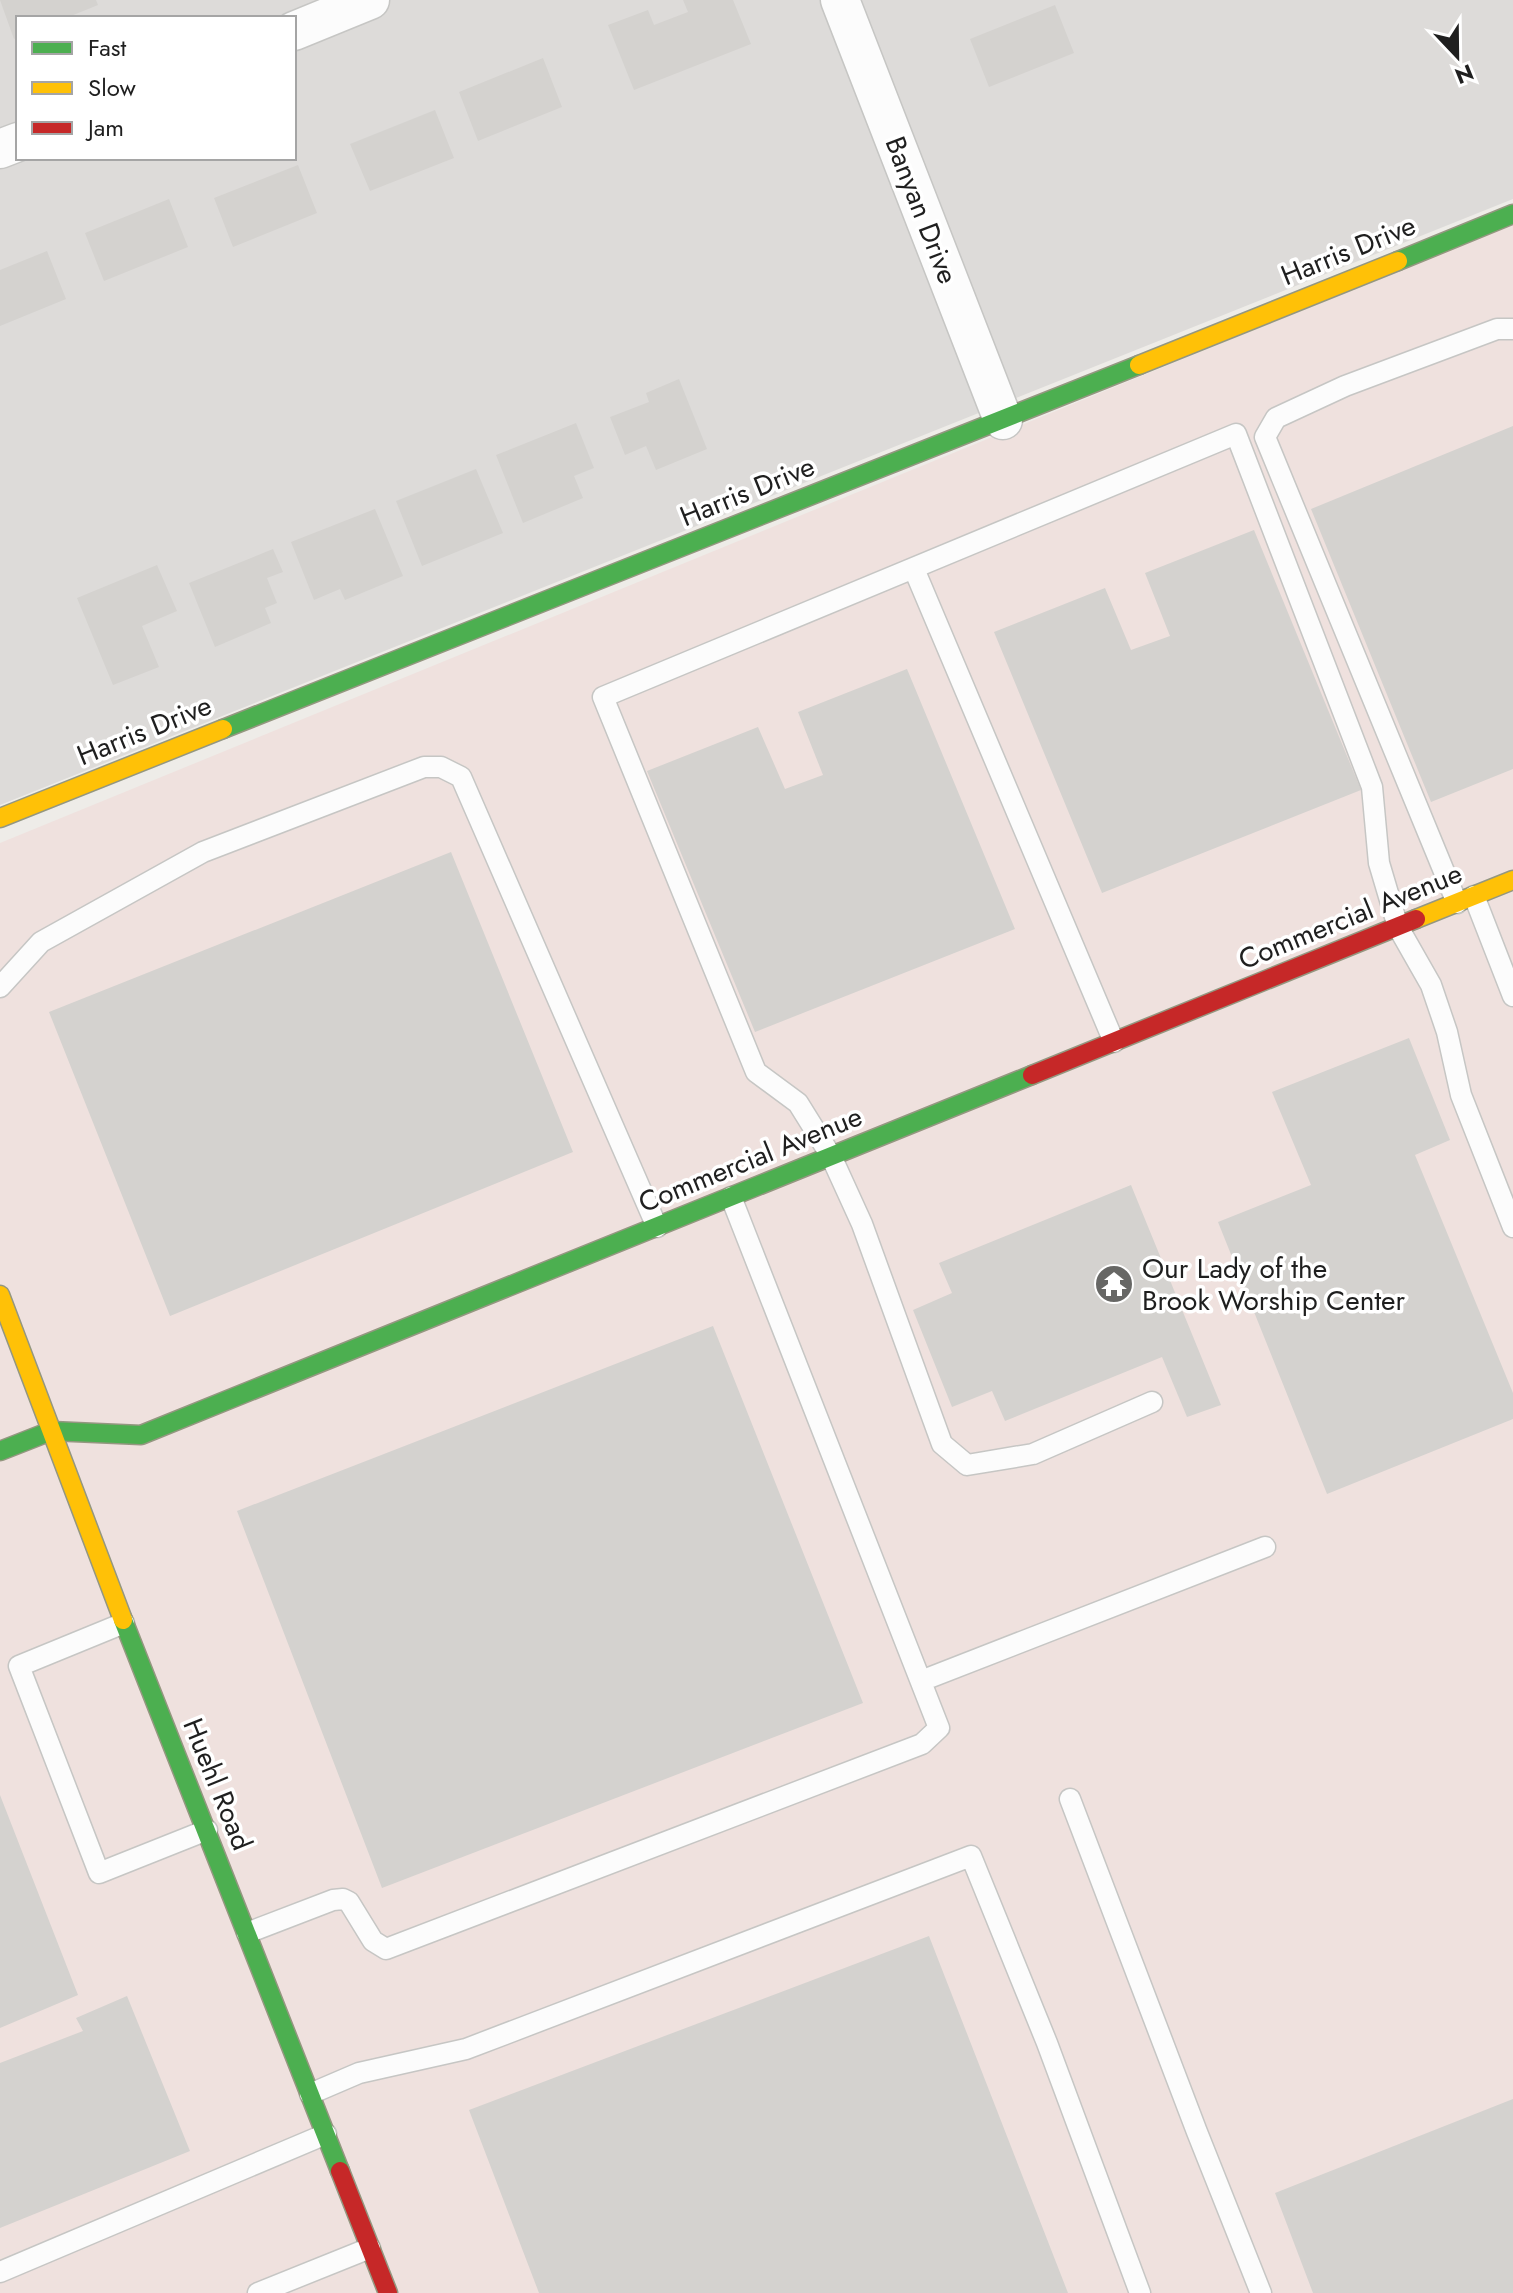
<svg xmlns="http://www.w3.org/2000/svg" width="1513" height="2293" font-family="Jost,sans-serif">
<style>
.residential{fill:#dddbd9;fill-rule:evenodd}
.commercial{fill:#efe1de}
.building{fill:#d4d2cf}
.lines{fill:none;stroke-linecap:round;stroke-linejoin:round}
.lane-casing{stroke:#c6c6c4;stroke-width:23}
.street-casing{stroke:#c6c6c4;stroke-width:41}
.fast-casing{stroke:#949780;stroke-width:21}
.slow-casing{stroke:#949780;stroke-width:21}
.jam-casing{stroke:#949780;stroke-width:21}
.lane{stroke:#fcfcfc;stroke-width:20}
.street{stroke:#fcfcfc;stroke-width:38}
.fast{stroke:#4caf50;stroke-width:18}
.slow{stroke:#ffc107;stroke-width:18}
.jam{stroke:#c62828;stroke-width:18}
.labels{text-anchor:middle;stroke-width:7;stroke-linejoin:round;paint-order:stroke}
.street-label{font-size:28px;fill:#1f1f1f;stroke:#fff}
.poi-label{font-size:28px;fill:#1f1f1f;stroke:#fff;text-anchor:start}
</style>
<rect width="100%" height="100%" fill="#eeece8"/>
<path class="residential" d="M0 0H1513V199L0 805ZM18 18H294V158H18Z"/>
<path class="commercial" d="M1513 224V2293H0V843Z"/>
<path class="building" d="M0 0H96L98 5 66 18H18V37L14 39Z
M683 0H733L751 44 634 90 608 25 648 10 654 25 688 12Z
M1055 5 1074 53 989 87 970 39Z
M543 58 562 107 478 141 459 92Z
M435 110 454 158 370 191 350 144Z
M298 165 317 213 233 247 214 198Z
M169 199 188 247 104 281 85 233Z
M47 251 66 299 0 326V270Z
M679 379 707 449 656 470 646 446 625 455 610 417 649 402 646 393Z
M576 423 594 468 574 476 583 498 523 523 496 455Z
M1513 426V769L1431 802 1311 509Z
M476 469 503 533 422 566 396 501Z
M375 509 403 576 345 600 340 589 314 600 291 542Z
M1254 530 1361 790 1102 893 994 632 1105 588 1131 650 1170 636 1145 573Z
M273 549 283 572 267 578 277 603 265 608 271 623 215 647 189 583Z
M157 565 177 611 142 626 159 667 113 685 77 598Z
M907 669 1015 929 755 1032 647 771 758 727 785 789 823 775 798 712Z
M451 852 573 1152 170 1316 49 1012Z
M1409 1038 1450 1140 1415 1155 1513 1393V1419L1327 1494 1218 1222 1311 1185 1272 1092Z
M1131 1185 1221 1405 1187 1417 1162 1357 1005 1421 992 1391 952 1407 913 1310 952 1293 939 1263Z
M713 1326 863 1703 382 1888 237 1511Z
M0 1795 78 1995 0 2028Z
M929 1936 1068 2293H539L469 2110Z
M127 1996 190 2151 0 2228V2063L83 2031 76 2018Z
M1513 2099V2293H1313L1275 2193Z"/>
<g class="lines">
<defs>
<path id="lane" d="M914 569 1114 1042
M1474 896 1513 996
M1457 903 1265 437 1276 418 1345 386 1497 329H1513
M0 987 41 942 203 852 424 767H441L461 777 657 1227
M1152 1402 1033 1454 967 1465 942 1444 862 1224 831 1156 798 1103 756 1072 603 697 1236 434 1372 787 1379 863 1398 927 1431 985 1447 1032 1461 1095 1513 1227
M124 1623 19 1666 99 1873 207 1830
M921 1681 1265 1547
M1070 1799 1197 2132 1261 2293
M247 1933 333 1900 343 1899 349 1902 373 1941 386 1949 922 1744 939 1728 731 1197
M310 2094 359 2073 466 2049 971 1856 1047 2043 1140 2293
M0 2272 326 2134
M258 2293 370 2248"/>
<path id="street" d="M840 0 1003 420
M294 31 370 0
M0 149 18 142"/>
<path id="fast" d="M1398 261 1513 214
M223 729 1139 365
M0 1451 51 1431 141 1435 1032 1075
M123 1620 340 2171"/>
<path id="slow" d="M1139 365 1398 261
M0 818 223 729
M1416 919 1513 880
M0 1295 123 1620"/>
<path id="jam" d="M1032 1075 1416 919
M340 2171 388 2293"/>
</defs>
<use href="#lane" class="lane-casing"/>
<use href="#street" class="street-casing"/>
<use href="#fast" class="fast-casing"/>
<use href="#slow" class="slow-casing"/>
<use href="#jam" class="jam-casing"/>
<use href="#lane" class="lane"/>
<use href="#street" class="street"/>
<use href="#fast" class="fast"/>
<use href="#slow" class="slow"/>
<use href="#jam" class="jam"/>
</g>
<defs>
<symbol id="temple-disc" viewBox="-11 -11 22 22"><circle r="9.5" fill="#676765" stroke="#fff"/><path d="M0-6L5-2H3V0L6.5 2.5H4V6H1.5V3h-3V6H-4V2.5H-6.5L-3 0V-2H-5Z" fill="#fff"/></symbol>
</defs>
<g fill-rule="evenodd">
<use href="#temple-disc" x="1092" y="1262" width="44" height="44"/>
</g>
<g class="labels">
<g class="street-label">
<text transform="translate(922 210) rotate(69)" y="10">Banyan Drive</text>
<text transform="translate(1348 250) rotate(-22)" y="10">Harris Drive</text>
<text transform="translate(747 491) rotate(-22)" y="10">Harris Drive</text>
<text transform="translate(144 730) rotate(-22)" y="10">Harris Drive</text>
<text transform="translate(1350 916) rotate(-22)" y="10">Commercial Avenue</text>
<text transform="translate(750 1159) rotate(-22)" y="10">Commercial Avenue</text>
<text transform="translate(218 1784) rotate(68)" y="10">Huehl Road</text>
</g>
<g class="poi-label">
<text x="1142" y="1278">Our Lady of the<tspan x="1142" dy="32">Brook Worship Center</tspan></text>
</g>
</g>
<rect x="16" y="16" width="280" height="144" fill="#ffffff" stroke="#a5a5a5" stroke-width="2"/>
<rect x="32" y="42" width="40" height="12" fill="#4caf50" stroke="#a5a5a5" stroke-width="2"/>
<text x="88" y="56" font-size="24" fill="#1f1f1f">Fast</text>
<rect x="32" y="82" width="40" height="12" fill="#ffc107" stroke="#a5a5a5" stroke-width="2"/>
<text x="88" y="96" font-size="24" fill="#1f1f1f">Slow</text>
<rect x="32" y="122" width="40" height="12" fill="#c62828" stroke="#a5a5a5" stroke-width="2"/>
<text x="88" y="136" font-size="24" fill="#1f1f1f">Jam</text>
<g transform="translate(1457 56) rotate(158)" stroke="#ffffff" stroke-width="6" paint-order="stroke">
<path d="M0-6L14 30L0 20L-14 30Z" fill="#1f1f1f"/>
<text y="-12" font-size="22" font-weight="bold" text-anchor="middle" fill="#1f1f1f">N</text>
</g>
</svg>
